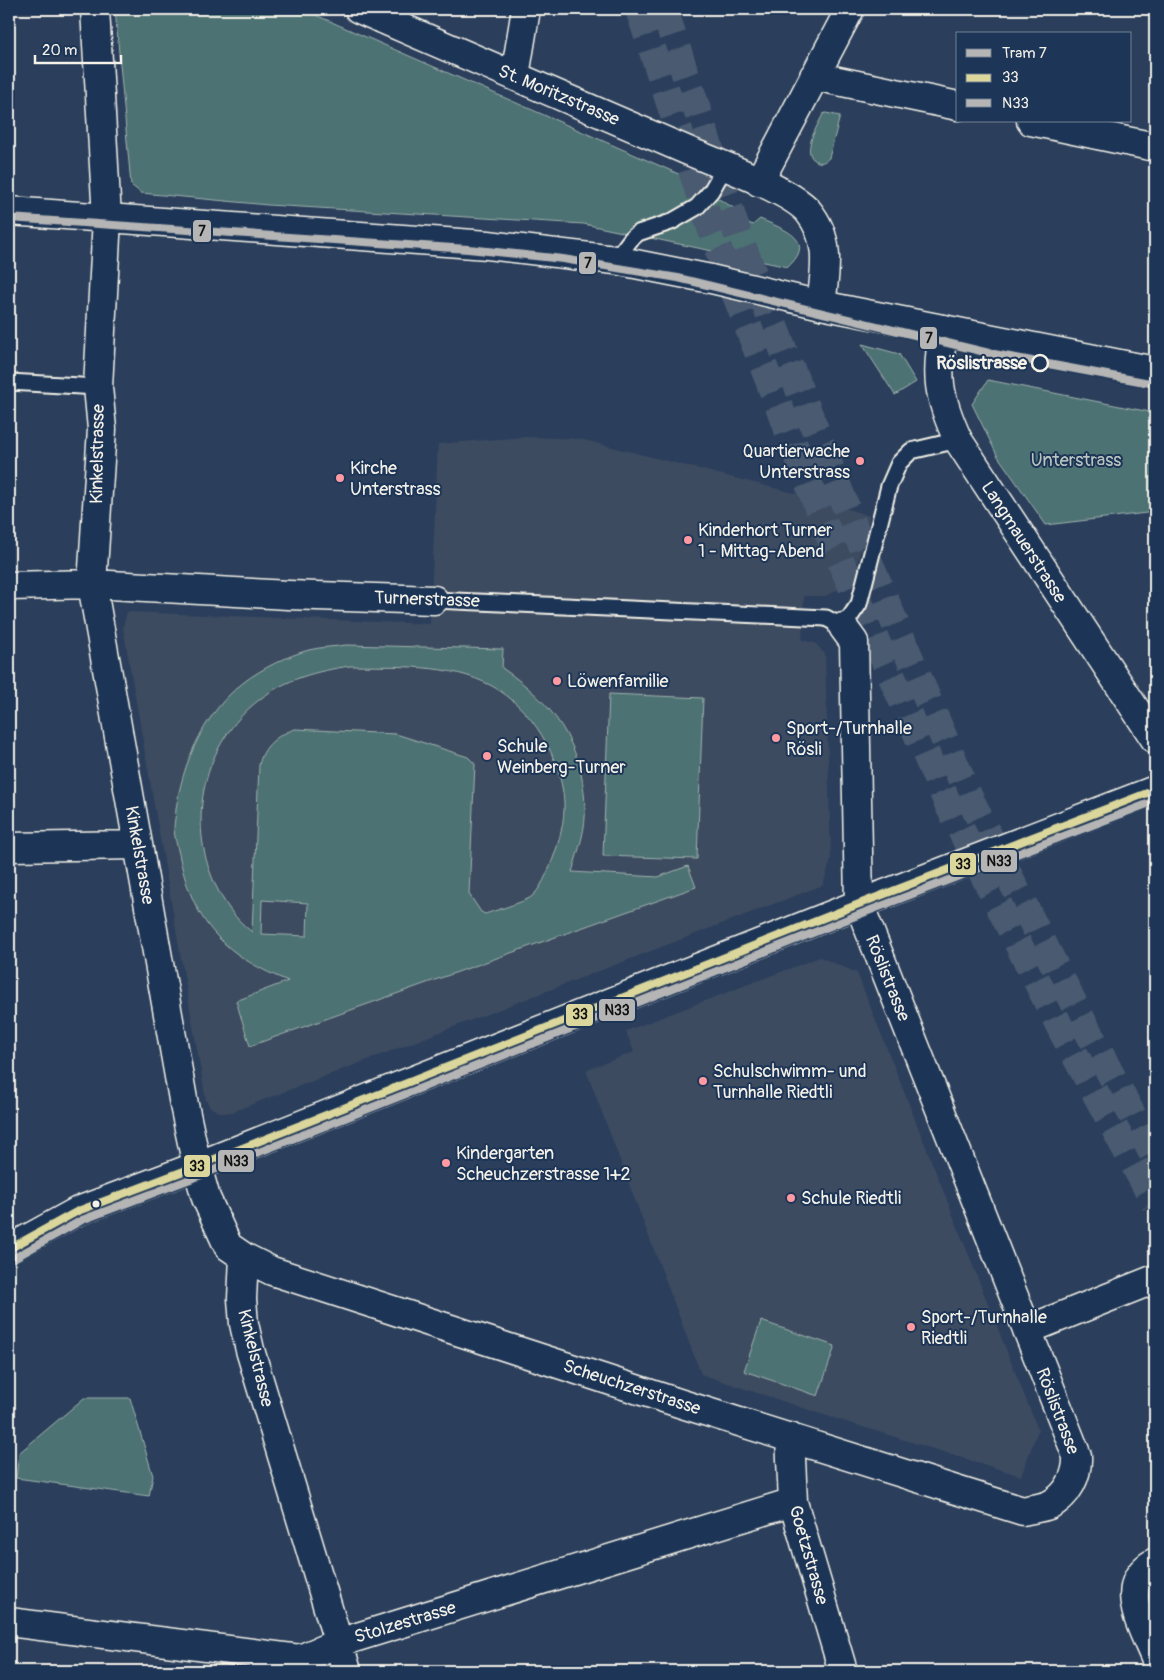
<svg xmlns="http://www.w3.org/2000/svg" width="1164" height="1680" font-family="Pangolin,sans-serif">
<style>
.built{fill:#3c4b61}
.green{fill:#4d7273;stroke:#a0b2ae;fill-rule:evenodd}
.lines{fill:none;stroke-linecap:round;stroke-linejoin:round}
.highway-tunnel{stroke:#495a71;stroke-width:28;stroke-dasharray:28 14;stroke-linecap:butt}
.lane-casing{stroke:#f4f1e8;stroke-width:19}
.street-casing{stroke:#f4f1e8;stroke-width:31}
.secondary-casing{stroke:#f4f1e8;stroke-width:31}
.lane{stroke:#1d3557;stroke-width:15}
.street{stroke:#1d3557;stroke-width:28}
.secondary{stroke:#1d3557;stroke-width:28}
.bus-1-casing{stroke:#1d3557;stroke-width:11}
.bus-2-casing{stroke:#1d3557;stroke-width:11}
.bus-1{stroke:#dad69c;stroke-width:8}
.bus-2{stroke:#b5b5b5;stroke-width:8}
.tram-1-casing{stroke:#1d3557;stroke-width:11}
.tram-1{stroke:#b5b5b5;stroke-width:8}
.stop-dot{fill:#1d3557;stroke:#f4f1e8;stroke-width:2.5}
.poi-dot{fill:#ff9aa2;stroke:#1d3557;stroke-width:2}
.bus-dot{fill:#f4f1e8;stroke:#1d3557;stroke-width:2}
.labels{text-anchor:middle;stroke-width:4;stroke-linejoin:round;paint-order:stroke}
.street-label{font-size:18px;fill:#f4f1e8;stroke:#1d3557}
.stop-label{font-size:18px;font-weight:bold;fill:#f4f1e8;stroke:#1d3557;text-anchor:end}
.poi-label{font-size:18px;fill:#f4f1e8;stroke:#1d3557;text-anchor:start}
.park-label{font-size:18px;fill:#bac5bf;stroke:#1d3557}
.line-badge{stroke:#1d3557;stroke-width:2}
.pale-badge-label{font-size:14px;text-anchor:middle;font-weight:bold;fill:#111}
</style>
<rect width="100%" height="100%" fill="#2b3f5c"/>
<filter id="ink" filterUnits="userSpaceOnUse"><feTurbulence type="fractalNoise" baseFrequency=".02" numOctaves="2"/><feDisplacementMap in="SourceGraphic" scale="10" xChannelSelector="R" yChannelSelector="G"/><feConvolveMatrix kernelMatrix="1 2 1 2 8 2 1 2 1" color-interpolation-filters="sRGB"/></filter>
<g filter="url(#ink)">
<path class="built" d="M527 437 580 439 806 496 870 516 856 567 849 578 841 588 825 596H804L802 640 815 643 825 654 831 859 823 885 232 1112 224 1113 217 1111 210 1107 206 1100 123 627 127 612 430 624 438 444Z
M820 957 857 973 1038 1430 1021 1476 824 1415 701 1374 586 1070 634 1052 626 1031Z"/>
<path class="green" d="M115 9H302L690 179 695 185 734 208 730 215 753 225 760 219C783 229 818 239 788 267L584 224 268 205 141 193 131 185Z
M826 113 840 116 829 158C825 162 821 164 816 161 800 153 818 125 823 114Z
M862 344 899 354 916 382 895 395Z
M988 380 1155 413V512L1046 525 997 455 972 404Z
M346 645 503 649 502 668C553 703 582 742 585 805 587 828 578 851 572 872L658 877 688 866 696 887 250 1046 236 1001 288 981C261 970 236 957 216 935 195 912 185 884 179 854 177 845 174 836 174 828 174 822 176 815 176 809 183 761 205 712 244 682 261 669 289 655 309 650 320 647 334 647 346 645ZM350 666C397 667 449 663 492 686 532 708 561 757 564 802 565 821 559 843 552 861 548 871 540 891 531 897 524 902 494 911 485 914L481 912 469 894 475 764 468 757 396 734 295 729C277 735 263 746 259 765L252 932C235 919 224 903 215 884 186 821 203 743 259 700 285 679 317 671 350 666ZM262 900 308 903 307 936 261 934Z
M609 694 703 698 697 859 603 856Z
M761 1321 835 1346 818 1396 744 1371Z
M84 1398H130L153 1476 149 1496 16 1478 19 1453Z"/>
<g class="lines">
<path class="highway-tunnel" d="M639 9 717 246 826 528 949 806 1062 1031 1155 1203
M664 9 739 238 851 520 969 797 1081 1018 1155 1158"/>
<defs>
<path id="lane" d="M615 260 631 239 638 233 671 222 697 207 711 191 725 167
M9 382 98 387
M434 600 826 618 843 627 859 604 889 486 899 463 911 451 958 440"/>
<path id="street" d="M95 9 107 218 98 387 102 429 92 584 184 1105 197 1166 206 1198 228 1246 244 1257 272 1271 682 1404 1023 1511C1031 1509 1041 1508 1049 1505 1068 1496 1078 1475 1077 1456L859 904 854 642 843 627
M359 9C468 56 577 103 686 150 714 162 790 190 808 211 832 240 825 271 821 305
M515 76 526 9
M814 76 958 106
M1031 121 1155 147
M759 182 850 9
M944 329C935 376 938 396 958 440L1155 739
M9 586 92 584 288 595 434 600
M9 847 138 845
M244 1257 242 1299 244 1324 250 1350 347 1671
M1027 1330 1155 1279
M790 1437 793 1502 843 1671
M1155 1562C1115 1584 1143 1628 1155 1658
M9 1622 300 1659 338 1643 793 1502"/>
<path id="secondary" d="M9 211 488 245 615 260 711 279 821 305 1155 371
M9 1249 78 1211 197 1166 859 904 1155 790"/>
</defs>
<use href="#lane" class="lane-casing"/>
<use href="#street" class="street-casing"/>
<use href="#secondary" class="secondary-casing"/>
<use href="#lane" class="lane"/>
<use href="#street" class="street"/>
<use href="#secondary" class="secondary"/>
<defs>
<path id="bus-1" d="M9 1249 78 1211 197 1166 859 904 1155 790"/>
<path id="bus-2" d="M14 1258 82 1220 201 1175 863 913 1155 801"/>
</defs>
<use href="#bus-1" class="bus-1-casing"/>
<use href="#bus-2" class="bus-2-casing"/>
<use href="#bus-1" class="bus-1"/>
<use href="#bus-2" class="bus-2"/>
<defs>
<path id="tram-1" d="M9 218 468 249 563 259 678 278 989 353 1155 384"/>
</defs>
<use href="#tram-1" class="tram-1-casing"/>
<use href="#tram-1" class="tram-1"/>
</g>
</g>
<circle class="stop-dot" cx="1040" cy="363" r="8"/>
<g class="poi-dot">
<circle cx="860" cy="461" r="5"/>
<circle cx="340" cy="478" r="5"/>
<circle cx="688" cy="540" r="5"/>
<circle cx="557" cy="681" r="5"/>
<circle cx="776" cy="738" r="5"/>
<circle cx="487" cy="756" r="5"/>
<circle cx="703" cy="1081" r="5"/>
<circle cx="446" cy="1163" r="5"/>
<circle cx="791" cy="1198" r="5"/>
<circle cx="911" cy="1327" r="5"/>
</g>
<circle class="bus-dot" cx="96" cy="1204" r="4.5"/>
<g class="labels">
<g class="street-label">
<text transform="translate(559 95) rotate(23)" y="6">St. Moritzstrasse</text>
<text transform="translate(97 454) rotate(-89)" y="6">Kinkelstrasse</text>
<text transform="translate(1024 542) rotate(57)" y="6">Langmauerstrasse</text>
<text transform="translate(427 599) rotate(2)" y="6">Turnerstrasse</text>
<text transform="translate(140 855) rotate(80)" y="6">Kinkelstrasse</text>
<text transform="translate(888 978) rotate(68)" y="6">Röslistrasse</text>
<text transform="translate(256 1358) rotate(76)" y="6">Kinkelstrasse</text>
<text transform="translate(632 1387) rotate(18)" y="6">Scheuchzerstrasse</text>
<text transform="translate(1058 1411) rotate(69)" y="6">Röslistrasse</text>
<text transform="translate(809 1555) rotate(74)" y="6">Goetzstrasse</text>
<text transform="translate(405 1622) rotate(-17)" y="6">Stolzestrasse</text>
</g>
<g class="stop-label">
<text x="1027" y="369">Röslistrasse</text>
</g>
<g class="poi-label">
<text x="850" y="457" text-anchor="end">Quartierwache<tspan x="850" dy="21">Unterstrass</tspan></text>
<text x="350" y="474">Kirche<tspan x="350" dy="21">Unterstrass</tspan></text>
<text x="698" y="536">Kinderhort Turner<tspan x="698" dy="21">1 - Mittag-Abend</tspan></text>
<text x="567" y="687">Löwenfamilie</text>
<text x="786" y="734">Sport-/Turnhalle<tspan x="786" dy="21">Rösli</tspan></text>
<text x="497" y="752">Schule<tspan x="497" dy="21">Weinberg-Turner</tspan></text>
<text x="713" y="1077">Schulschwimm- und<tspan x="713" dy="21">Turnhalle Riedtli</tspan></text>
<text x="456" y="1159">Kindergarten<tspan x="456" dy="21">Scheuchzerstrasse 1+2</tspan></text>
<text x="801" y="1204">Schule Riedtli</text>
<text x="921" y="1323">Sport-/Turnhalle<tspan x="921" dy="21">Riedtli</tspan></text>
</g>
<g class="park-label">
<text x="1076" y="466">Unterstrass</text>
</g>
</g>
<g class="line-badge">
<rect x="192" y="219" width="20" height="24" rx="5" fill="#b5b5b5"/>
<rect x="578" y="251" width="19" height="24" rx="5" fill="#b5b5b5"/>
<rect x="919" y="326" width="19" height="24" rx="5" fill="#b5b5b5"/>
<rect x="980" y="849" width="38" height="24" rx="5" fill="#b5b5b5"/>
<rect x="949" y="852" width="28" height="24" rx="5" fill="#dad69c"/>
<rect x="598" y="998" width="38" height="24" rx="5" fill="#b5b5b5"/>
<rect x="565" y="1003" width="29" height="24" rx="5" fill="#dad69c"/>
<rect x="217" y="1149" width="38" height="24" rx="5" fill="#b5b5b5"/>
<rect x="183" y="1154" width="28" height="24" rx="5" fill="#dad69c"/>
</g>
<g class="pale-badge-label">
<text x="202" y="236">7</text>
<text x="588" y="268">7</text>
<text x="929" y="343">7</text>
<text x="999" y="866">N33</text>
<text x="963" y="869">33</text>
<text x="617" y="1015">N33</text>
<text x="580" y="1019">33</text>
<text x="236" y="1166">N33</text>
<text x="197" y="1171">33</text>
</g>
<rect width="1164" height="1680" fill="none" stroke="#1d3557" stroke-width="30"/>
<rect x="15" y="15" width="1134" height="1650" fill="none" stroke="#f4f1e8" stroke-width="2" filter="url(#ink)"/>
<rect x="956" y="32" width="175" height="90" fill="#1d3557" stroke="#738091"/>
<rect x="966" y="49" width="25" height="8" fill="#b5b5b5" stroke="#738091"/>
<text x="1002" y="58" font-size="15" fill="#f4f1e8">Tram 7</text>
<rect x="966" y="74" width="25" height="8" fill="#dad69c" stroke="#738091"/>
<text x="1002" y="82" font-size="15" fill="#f4f1e8">33</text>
<rect x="966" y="99" width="25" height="8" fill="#b5b5b5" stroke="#738091"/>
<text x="1002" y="108" font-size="15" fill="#f4f1e8">N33</text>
<path d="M35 55v8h86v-8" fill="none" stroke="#f4f1e8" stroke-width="2.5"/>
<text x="42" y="55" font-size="15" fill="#f4f1e8" stroke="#1d3557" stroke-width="4" paint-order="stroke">20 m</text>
</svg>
